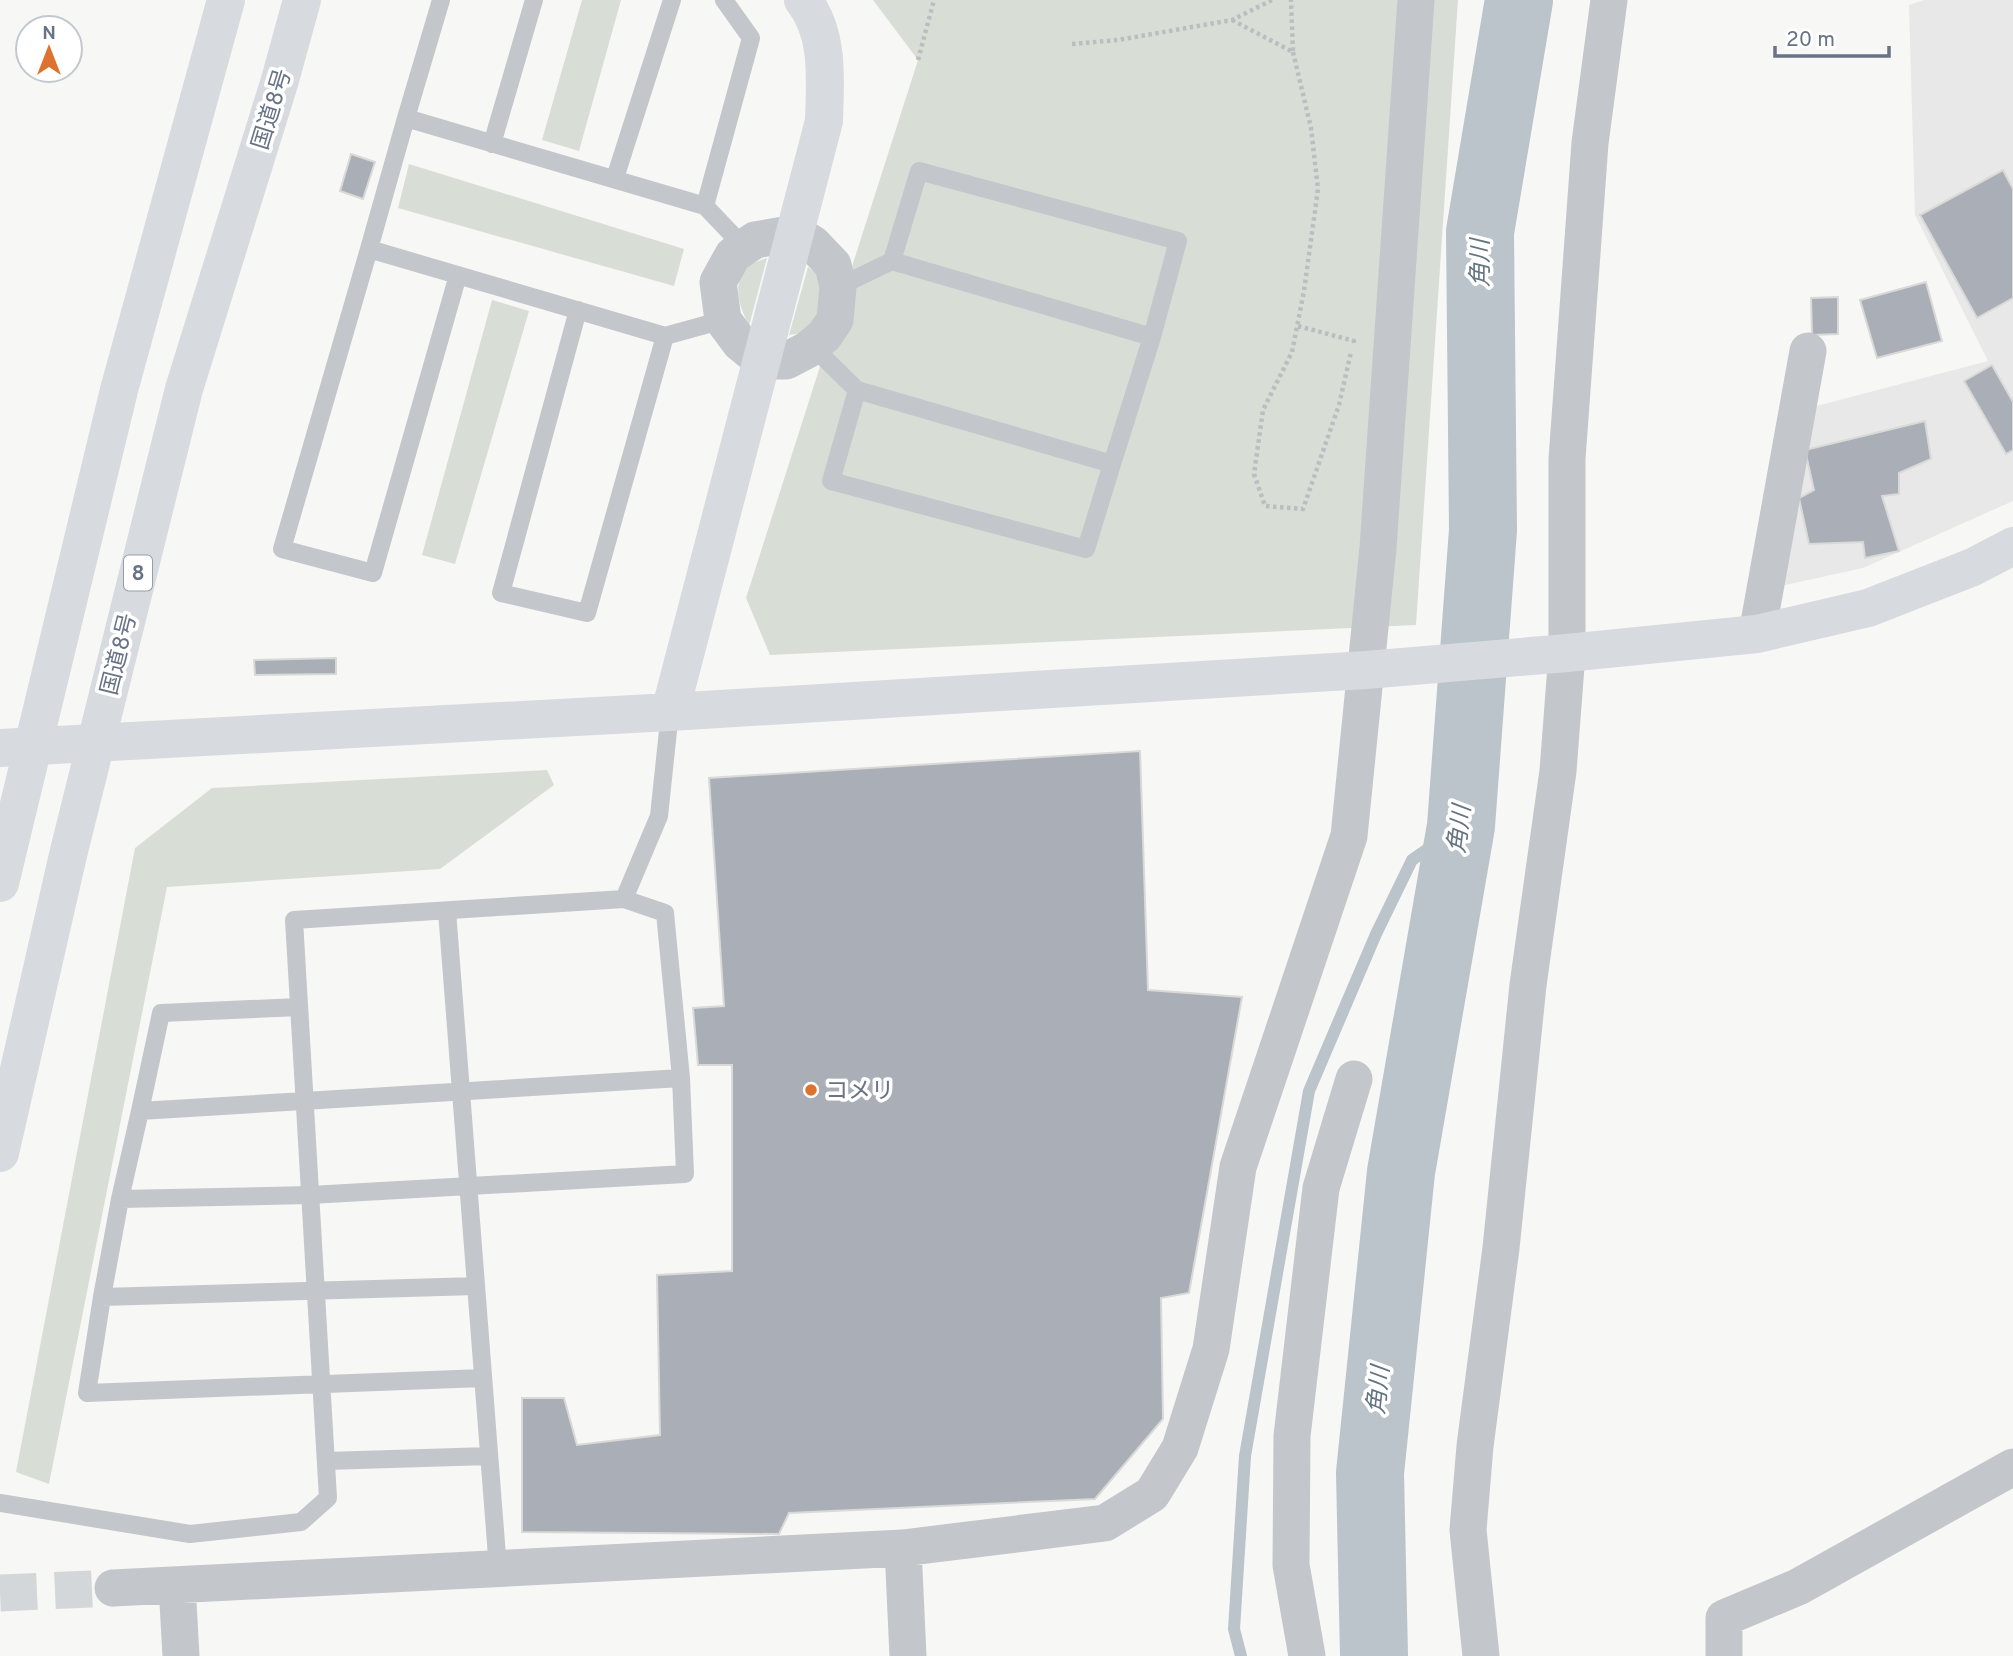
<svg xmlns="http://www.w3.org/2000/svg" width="2013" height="1656" font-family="Overpass,'Noto Sans JP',sans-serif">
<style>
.built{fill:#e8e8e8}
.green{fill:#d8ded6}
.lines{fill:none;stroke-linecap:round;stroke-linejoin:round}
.stream{stroke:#bbc4ca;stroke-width:12}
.river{stroke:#bbc4ca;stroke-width:68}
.building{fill:#aaafb7;stroke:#d9d9d7;stroke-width:2}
.street-tunnel{stroke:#d3d7d9;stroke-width:37;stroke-dasharray:37 18;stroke-linecap:butt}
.path{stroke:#bbbdc0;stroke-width:4.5;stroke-dasharray:3.5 3.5;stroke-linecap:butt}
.lane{stroke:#c3c6ca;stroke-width:18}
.street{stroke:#c3c6ca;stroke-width:37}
.secondary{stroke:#d7dadf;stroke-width:38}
.highway{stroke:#d7dadf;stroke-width:38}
.poi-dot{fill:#dd732f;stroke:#fff;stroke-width:2.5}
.labels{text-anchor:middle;stroke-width:7;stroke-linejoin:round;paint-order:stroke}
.shield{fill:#fff;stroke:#959daa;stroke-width:2}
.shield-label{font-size:21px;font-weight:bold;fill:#687385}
.street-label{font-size:23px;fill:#687385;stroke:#fff}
.poi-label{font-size:23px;fill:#687385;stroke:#fff;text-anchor:start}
.water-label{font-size:24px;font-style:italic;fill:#637480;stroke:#fff}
</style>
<rect width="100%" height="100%" fill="#f7f8f5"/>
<path class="built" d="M1924 0H2013V501L1863 568 1781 586 1809 408 1988 361 1915 215 1909 5Z"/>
<path class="green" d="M582 0H621L579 151 542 140Z
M873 0H1458L1416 625 770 655 746 598 918 60Z
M409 164 684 249 674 286 398 208Z
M767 258 749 326C740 307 731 285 747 268 751 263 762 260 767 258Z
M808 267 821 277 824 303 809 332 789 335Z
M492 300 529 311 455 564 422 555Z
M547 770 554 785 440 869 167 887 49 1484 16 1472 135 848 212 788Z"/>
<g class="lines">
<path class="stream" d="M1241 1656 1234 1629 1245 1456 1309 1091 1376 934 1412 860 1461 826"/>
<path class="river" d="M1374 1656 1370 1473 1401 1172 1461 826 1483 530 1480 232 1519 0"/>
</g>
<path class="building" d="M351 154 375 162 363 199 340 191Z
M2003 170 2013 189V298L1977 318 1920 215Z
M1926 282 1942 341 1877 358 1860 300Z
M1838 297V334L1812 335 1811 298Z
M1992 365 2013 402V450L2006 454 1964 381Z
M1925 421 1931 459 1899 473V494L1882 496 1899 551 1865 558 1863 542 1809 544 1799 498 1814 490 1805 450Z
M336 658V674L255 675 254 660Z
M1140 751 1148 990 1242 997 1189 1293 1161 1298 1163 1419 1095 1499 789 1513 779 1534 522 1532V1398H564L577 1445 660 1435 657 1275 732 1271V1065H698L693 1008 724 1006 709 778Z"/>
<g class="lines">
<path class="street-tunnel" d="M0 1593 113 1588"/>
<path class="path" d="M1232 20 1293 52 1291 0
M1072 44 1118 40 1232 20 1272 0
M1293 52 1311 128 1318 189 1304 291 1292 352 1263 410 1254 474 1265 506 1303 509 1339 405 1351 352
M918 60 934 0
M1298 326 1354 341 1353 343"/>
<path class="lane" d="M406 118 441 0
M492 144 534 0
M615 178 672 0
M705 206 751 38 724 0
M369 249 282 549 373 573 458 275
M838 287 892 261 919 171 1178 241 1152 337 892 261
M578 310 501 593 587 613 665 336
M723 320 665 336 369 249 406 118 705 206 744 247
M812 346 857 390 1112 464 1152 337
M857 390 831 481 1086 549 1112 464
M447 911 498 1569
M299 1007 161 1013 140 1111 681 1078 665 913 624 899
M140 1111 120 1199 310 1195 685 1174 681 1078
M120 1199 102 1297 476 1286
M102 1297 87 1393 483 1378
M326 1461 489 1456
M0 1503 190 1534 301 1522 328 1498 294 920 624 899 659 816 670 712"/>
<path class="street" d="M795 233 813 244 833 265 838 287 835 320 824 336 807 350 786 361H762L740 343 723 320 718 282 733 255 755 240Z
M1757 634 1808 351
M903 1548 908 1656
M177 1585 181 1656
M113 1588 903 1548 1105 1523 1152 1494 1180 1448 1211 1349 1238 1167 1349 836 1378 548 1416 0
M1307 1656 1291 1565 1292 1436 1321 1188 1354 1079
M1481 1656 1468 1530 1475 1446 1501 1248 1528 985 1558 771 1567 653V459L1590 143 1609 0
M1724 1656V1618L1798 1587 2013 1467"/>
<path class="secondary" d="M670 712 824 121C825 81 830 34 803 0
M0 748 670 712 1366 670 1567 653 1757 634 1868 608 1973 567 2013 546"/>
<path class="highway" d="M0 883 119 390 226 0
M0 1153 68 855 184 389 280 80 302 0"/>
</g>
<circle class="poi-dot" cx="811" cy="1090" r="7"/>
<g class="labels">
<rect class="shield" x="124" y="555.5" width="28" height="35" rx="5"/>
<g class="shield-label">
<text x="138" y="580">8</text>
</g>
<g class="street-label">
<text transform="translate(271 109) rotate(-73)" y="8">国道8号</text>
<text transform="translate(118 654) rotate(-76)" y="8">国道8号</text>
</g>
<g class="poi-label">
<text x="825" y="1098">コメリ</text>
</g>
<g class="water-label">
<text transform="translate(1480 263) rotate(-90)" y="8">角川</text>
<text transform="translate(1459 829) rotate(-83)" y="8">角川</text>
<text transform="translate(1378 1390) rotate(-84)" y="8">角川</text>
</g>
</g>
<g transform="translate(49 49)"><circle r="33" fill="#ffffff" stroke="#c3c7ce" stroke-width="2"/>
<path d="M0-5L12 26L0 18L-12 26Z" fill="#dd732f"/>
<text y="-10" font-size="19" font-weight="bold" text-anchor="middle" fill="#687385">N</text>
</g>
<path d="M1775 46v10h114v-10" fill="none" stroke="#687385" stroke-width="3.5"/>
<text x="1786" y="46" font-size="21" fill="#687385" stroke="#ffffff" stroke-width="5" paint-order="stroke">20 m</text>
</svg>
